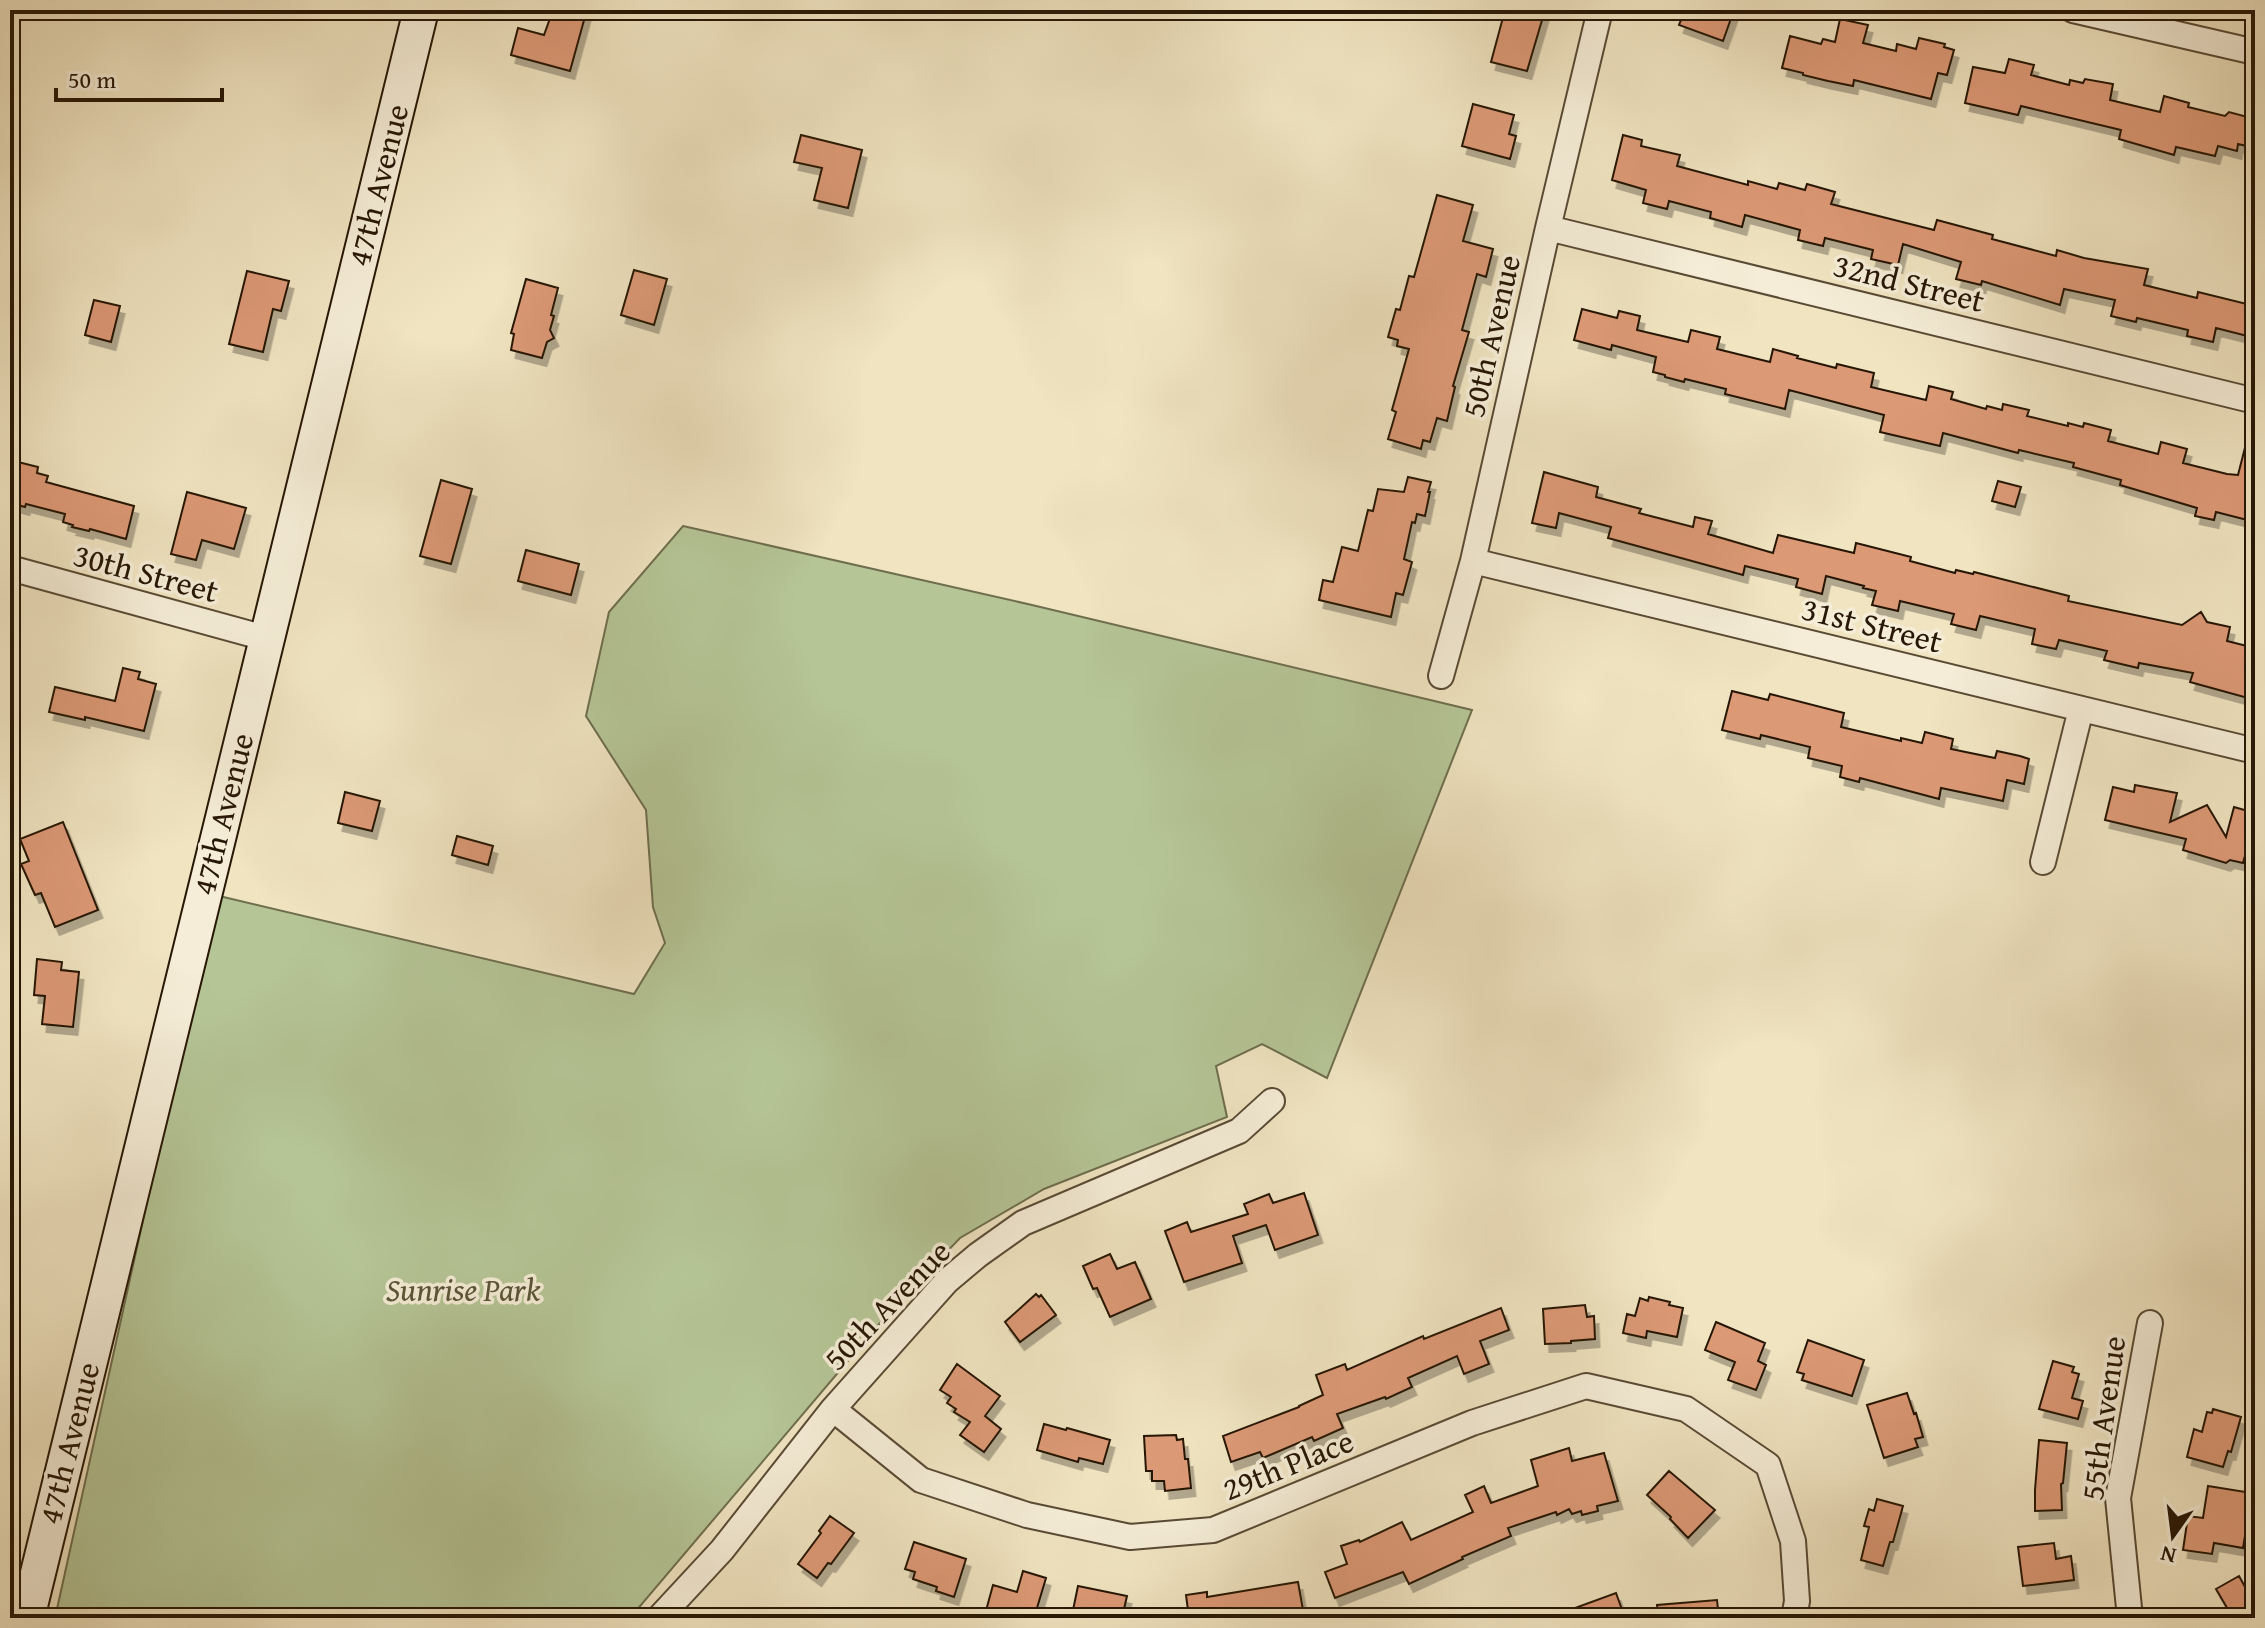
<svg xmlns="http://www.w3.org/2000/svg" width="2265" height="1628" font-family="'Gentium Book Plus',serif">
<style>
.green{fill:#b5c596;stroke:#6e6e4e;stroke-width:2}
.building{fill:#dc9976;stroke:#271705;stroke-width:2;filter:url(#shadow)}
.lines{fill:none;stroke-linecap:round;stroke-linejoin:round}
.street-casing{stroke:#594a34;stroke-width:28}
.secondary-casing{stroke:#271705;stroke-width:38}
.street{stroke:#f5edd7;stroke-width:24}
.secondary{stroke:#f5edd7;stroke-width:34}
.labels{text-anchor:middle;stroke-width:7;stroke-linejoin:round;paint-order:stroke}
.street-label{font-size:32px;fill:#271705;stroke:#f5edd7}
.park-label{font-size:32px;font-style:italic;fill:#595438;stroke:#f5edd7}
</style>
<defs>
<filter id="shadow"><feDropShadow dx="4.5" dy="8" stdDeviation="0" flood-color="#0004"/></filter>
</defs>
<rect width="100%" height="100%" fill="#f0e4c1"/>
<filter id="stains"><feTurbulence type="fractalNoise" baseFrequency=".0025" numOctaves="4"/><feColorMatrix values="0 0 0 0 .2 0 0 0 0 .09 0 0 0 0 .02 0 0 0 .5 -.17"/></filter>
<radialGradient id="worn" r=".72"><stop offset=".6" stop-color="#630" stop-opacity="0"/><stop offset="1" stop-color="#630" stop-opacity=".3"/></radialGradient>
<path class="green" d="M683 526 1032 605 1472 710 1327 1078 1262 1044 1216 1066 1227 1117 1044 1189 960 1238 892 1309 630 1618H55L215 895 634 994 665 943 653 907 646 810 586 716 609 612Z"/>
<path class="building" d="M553 10H576L586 13 570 71 511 55 518 28 544 35Z
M1505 10H1545L1527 71 1491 62Z
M1685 10H1734L1723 41 1679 25Z
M1840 19 1868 25 1863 43 1896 51 1897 44 1916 49 1919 38 1945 44 1944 47 1954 50 1947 75 1938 73 1931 99 1854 80 1853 86 1828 81 1803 75V73L1782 68 1790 36 1821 44 1823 39 1835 42Z
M2009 59 2034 65 2031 75 2069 85 2070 80 2083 83 2085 79 2113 84 2110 100 2160 112 2164 96 2189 103 2188 107 2225 116 2229 112 2255 119V148L2238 144 2237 151 2218 146 2215 156 2176 147 2174 155 2119 139 2121 130 2021 106 2018 115 1965 103 1973 67 2005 73Z
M1473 104 1514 115 1509 134 1516 136 1510 159 1462 146Z
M801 135 862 150 848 208 814 200 822 168 794 162Z
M1623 135 1642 140 1641 146 1680 155 1677 166 1748 185V181L1777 189 1779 183 1805 190 1807 184 1835 192 1831 204 1934 230 1937 220 1993 235 1992 239 2056 256 2057 250 2084 258 2148 269 2144 285 2197 298 2198 292 2255 306V338L2216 328 2213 342 2187 336 2188 330 2137 318 2136 322 2111 316 2115 300 2064 289 2060 305 1982 281 1981 285 1956 279 1961 262 1903 244 1898 265 1871 259 1873 250 1825 238 1823 246 1798 240 1800 230 1745 215 1742 227 1710 218 1711 212 1669 201 1667 209 1643 203 1646 190 1612 180Z
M1437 195 1473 205 1463 241 1493 249 1486 277 1477 274 1462 330 1469 332 1453 386 1455 387 1447 421 1437 418 1430 442 1423 440 1421 449 1388 439 1396 412 1392 410 1409 349 1397 346 1398 340 1388 337 1396 309 1400 310 1409 276 1414 277Z
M634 270 667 279 654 325 621 315Z
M247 271 289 281 281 311 273 309 263 352 229 344Z
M526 279 558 288 551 315 554 316 550 330 554 338 547 342 542 358 511 350 514 334 511 333Z
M94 300 120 306 111 342 85 335Z
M1582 309 1617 318 1619 311 1640 316 1637 330 1688 342 1691 330 1720 337 1717 349 1770 362 1773 349 1798 356 1797 358 1836 368 1837 364 1874 373 1871 387 1926 400 1929 386 1953 392 1951 399 1986 409 1987 406 2002 410 2003 404 2029 410 2027 416 2068 426V423L2083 427 2084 423 2111 430 2108 441 2158 454 2161 442 2187 449 2183 463 2227 474 2238 475 2249 432 2255 433V522L2216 512 2214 520 2195 516 2197 508 2120 485 2121 480 2073 467 2074 463 2019 450 2018 453 1943 433 1940 446 1880 432 1884 415 1789 390 1785 409 1725 394 1726 389 1685 379 1684 382 1665 377V375L1653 372 1656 357 1612 345 1611 350 1574 340Z
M10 460 38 467 37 473 48 476 46 482 134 506 126 539 90 529 89 531 72 527 73 525 63 522 65 514 26 504 25 507 10 503Z
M1544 472 1598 487 1596 497 1641 509 1639 513 1693 527 1695 517 1712 521 1708 534 1773 553 1778 535 1854 553 1856 543 1911 557 1910 561 1955 573 1956 570 1973 574 1974 572 2069 596 2068 601 2182 625 2201 612 2207 622 2230 627 2227 641 2255 648V700L2190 682 2193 673 2139 663 2138 668 2104 660 2107 651 2059 640 2056 649 2032 644 2035 629 1980 616 1976 630 1951 624 1954 614 1900 601 1898 611 1872 605 1876 591 1863 588 1864 586 1826 576 1822 594 1796 587 1798 579 1745 566 1743 575 1608 538 1611 527 1559 513 1556 528 1532 523Z
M1408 477 1431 482 1428 492H1430L1425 516 1417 514 1415 523 1412 522 1404 559 1412 562 1403 595 1396 593 1391 617 1319 600 1323 580 1333 582 1342 547 1358 551 1368 510 1373 511 1378 489 1404 492Z
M441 480 472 489 451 564 420 556Z
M1998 481 2021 487 2015 507 1992 501Z
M187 492 246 508 234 549 202 540 196 560 171 554Z
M526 550 579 564 571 595 518 581Z
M123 668 140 672 138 679 156 684 144 731 85 717V720L49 712 55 687 115 701Z
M1732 691 1768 700 1770 694 1844 713 1841 727 1901 741V738L1922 743 1925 732 1953 739 1951 749 1995 758 1997 751 2020 756 2029 759 2024 784 2007 780 2003 801 1941 788 1939 799 1860 778 1859 782 1840 777 1842 766 1808 758 1810 747 1761 735 1760 739 1722 730Z
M2135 785 2177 793 2170 822 2207 805 2226 837 2234 807 2255 813V839L2250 838 2243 863 2230 860 2226 863 2183 850 2186 839 2105 820 2113 787 2134 792Z
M345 792 380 801 372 831 338 823Z
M63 822 98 910 55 927 41 893 35 895 21 864 29 861 20 839Z
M457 836 493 846 488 865 452 855Z
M37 959 62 962 61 970 79 972 73 1027 42 1024 45 996 34 995Z
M1304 1193 1318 1235 1275 1250 1266 1225 1233 1236 1242 1263 1184 1282 1165 1231 1187 1222 1191 1232 1248 1214 1244 1204 1269 1194 1273 1203Z
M1110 1254 1117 1269 1135 1262 1151 1299 1110 1317 1097 1288 1093 1289 1083 1266Z
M1036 1294 1039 1297 1041 1295 1056 1315 1020 1342 1005 1322Z
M1649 1297 1670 1302 1669 1305 1683 1308 1677 1337 1647 1331 1646 1338 1623 1333 1627 1314 1635 1316 1640 1298 1648 1301Z
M1585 1305 1587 1317 1594 1316 1595 1339 1571 1341V1343L1545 1344 1543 1309Z
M1501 1308 1509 1330 1480 1341 1489 1364 1464 1374 1457 1356 1408 1378 1412 1387 1386 1399 1385 1397 1337 1414 1343 1428 1314 1441 1312 1437 1263 1458 1260 1452 1231 1462 1223 1436 1299 1407V1406L1323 1395 1316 1375 1345 1364 1347 1370 1423 1336 1424 1339Z
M1716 1322 1765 1343 1758 1361 1766 1365 1756 1390 1728 1380 1735 1362 1705 1350Z
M1808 1340 1864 1360 1852 1396 1802 1380 1804 1374 1797 1372Z
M2053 1361 2074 1367 2072 1372 2079 1374 2072 1398 2083 1401 2078 1419 2039 1409Z
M957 1364 1000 1396 985 1416 1001 1429 984 1452 960 1435 970 1422 954 1412 956 1409 947 1403 951 1397 940 1390Z
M1907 1393 1914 1414 1916 1413 1923 1437 1915 1439 1918 1447 1884 1458 1867 1405Z
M2213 1409 2241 1417 2231 1452 2228 1451 2223 1467 2187 1457 2194 1429 2202 1432 2207 1412 2212 1413Z
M1044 1424 1066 1430 1067 1428 1110 1440 1103 1464 1079 1458 1078 1462 1037 1450Z
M1176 1435 1177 1440 1183 1439 1185 1459H1188L1191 1488 1165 1491 1164 1481H1152V1471H1146L1144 1436Z
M2039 1440 2067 1443 2063 1483 2061 1484 2062 1510 2035 1511V1490Z
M1569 1448 1572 1461 1604 1453 1618 1501 1597 1506 1598 1511 1582 1515 1581 1511 1572 1514 1569 1509 1557 1515 1556 1512 1508 1528 1511 1536 1462 1557 1463 1559 1409 1584 1403 1572 1335 1598 1325 1572 1347 1564 1341 1546 1359 1540 1360 1542 1402 1522 1411 1540 1473 1512 1465 1495 1484 1486 1491 1503 1538 1486 1531 1460Z
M1669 1471 1715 1510 1688 1538 1670 1519 1671 1517 1647 1495Z
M2208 1486 2252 1493 2243 1548 2214 1543 2212 1554 2183 1550 2188 1516 2203 1518Z
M1877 1499 1903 1506 1893 1542H1890L1883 1566 1861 1560 1869 1527 1864 1526 1869 1509 1874 1511Z
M830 1516 854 1533 831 1564 828 1563 817 1578 798 1564 821 1533 819 1531Z
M914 1542 966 1559 954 1597 936 1591 937 1587 913 1579 915 1572 905 1569Z
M2054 1543 2056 1559 2071 1556 2074 1580 2023 1586 2018 1547Z
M1023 1571 1046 1578 1034 1618H984L993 1585 1017 1592Z
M2239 1576 2255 1605V1618H2233L2216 1589Z
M1298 1582 1303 1610 1260 1618H1189L1186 1595 1207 1592V1597Z
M1078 1586 1127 1596 1122 1618H1087L1072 1615Z
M1616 1593 1625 1618H1554L1553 1616Z
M1717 1600 1719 1618H1658L1657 1605Z"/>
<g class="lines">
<defs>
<path id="street" d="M2073 10 2255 52
M1548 228 2255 401
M1473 561 2255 751
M10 568 265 638
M1441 676 1473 561 1548 228 1600 10
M2043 862 2081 709
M833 1409 921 1480 1027 1515 1130 1537 1213 1530 1472 1423 1586 1386 1686 1409 1768 1465 1793 1541 1797 1601 1794 1618
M659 1618 722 1550 833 1409 947 1281 978 1255 1023 1223 1239 1131 1272 1101
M2130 1618 2118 1498 2150 1323"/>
<path id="secondary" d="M27 1618 421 10"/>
</defs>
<use href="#street" class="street-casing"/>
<use href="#secondary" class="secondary-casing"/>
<use href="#street" class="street"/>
<use href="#secondary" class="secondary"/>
</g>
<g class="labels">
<g class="street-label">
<text transform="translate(378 185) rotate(-76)" y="11">47th Avenue</text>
<text transform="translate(1909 283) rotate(14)" y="11">32nd Street</text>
<text transform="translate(1491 336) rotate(-77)" y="11">50th Avenue</text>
<text transform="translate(146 573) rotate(15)" y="11">30th Street</text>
<text transform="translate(1872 625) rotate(14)" y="11">31st Street</text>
<text transform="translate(223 814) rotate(-76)" y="11">47th Avenue</text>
<text transform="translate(887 1305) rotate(-46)" y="11">50th Avenue</text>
<text transform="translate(2103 1418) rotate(-82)" y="11">55th Avenue</text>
<text transform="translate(69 1443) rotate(-76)" y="11">47th Avenue</text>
<text transform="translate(1288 1465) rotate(-22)" y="11">29th Place</text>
</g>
<g class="park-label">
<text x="463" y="1301">Sunrise Park</text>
</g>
</g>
<rect width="2265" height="1628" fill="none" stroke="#f0e4c1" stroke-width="40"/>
<rect x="12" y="12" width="2241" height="1604" fill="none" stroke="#271705" stroke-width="4"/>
<rect x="20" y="20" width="2225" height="1588" fill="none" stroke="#271705" stroke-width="2"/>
<g transform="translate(2173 1536) rotate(194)" stroke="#f5edd7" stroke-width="6" paint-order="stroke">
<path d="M0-6L14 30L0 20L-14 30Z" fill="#271705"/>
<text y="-12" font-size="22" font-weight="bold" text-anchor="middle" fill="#271705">N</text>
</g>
<path d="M56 88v12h166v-12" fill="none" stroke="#271705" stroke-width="4"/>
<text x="68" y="88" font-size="24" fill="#271705" stroke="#f5edd7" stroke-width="6" paint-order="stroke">50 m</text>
<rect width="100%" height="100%" filter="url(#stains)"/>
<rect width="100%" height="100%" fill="url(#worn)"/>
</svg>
